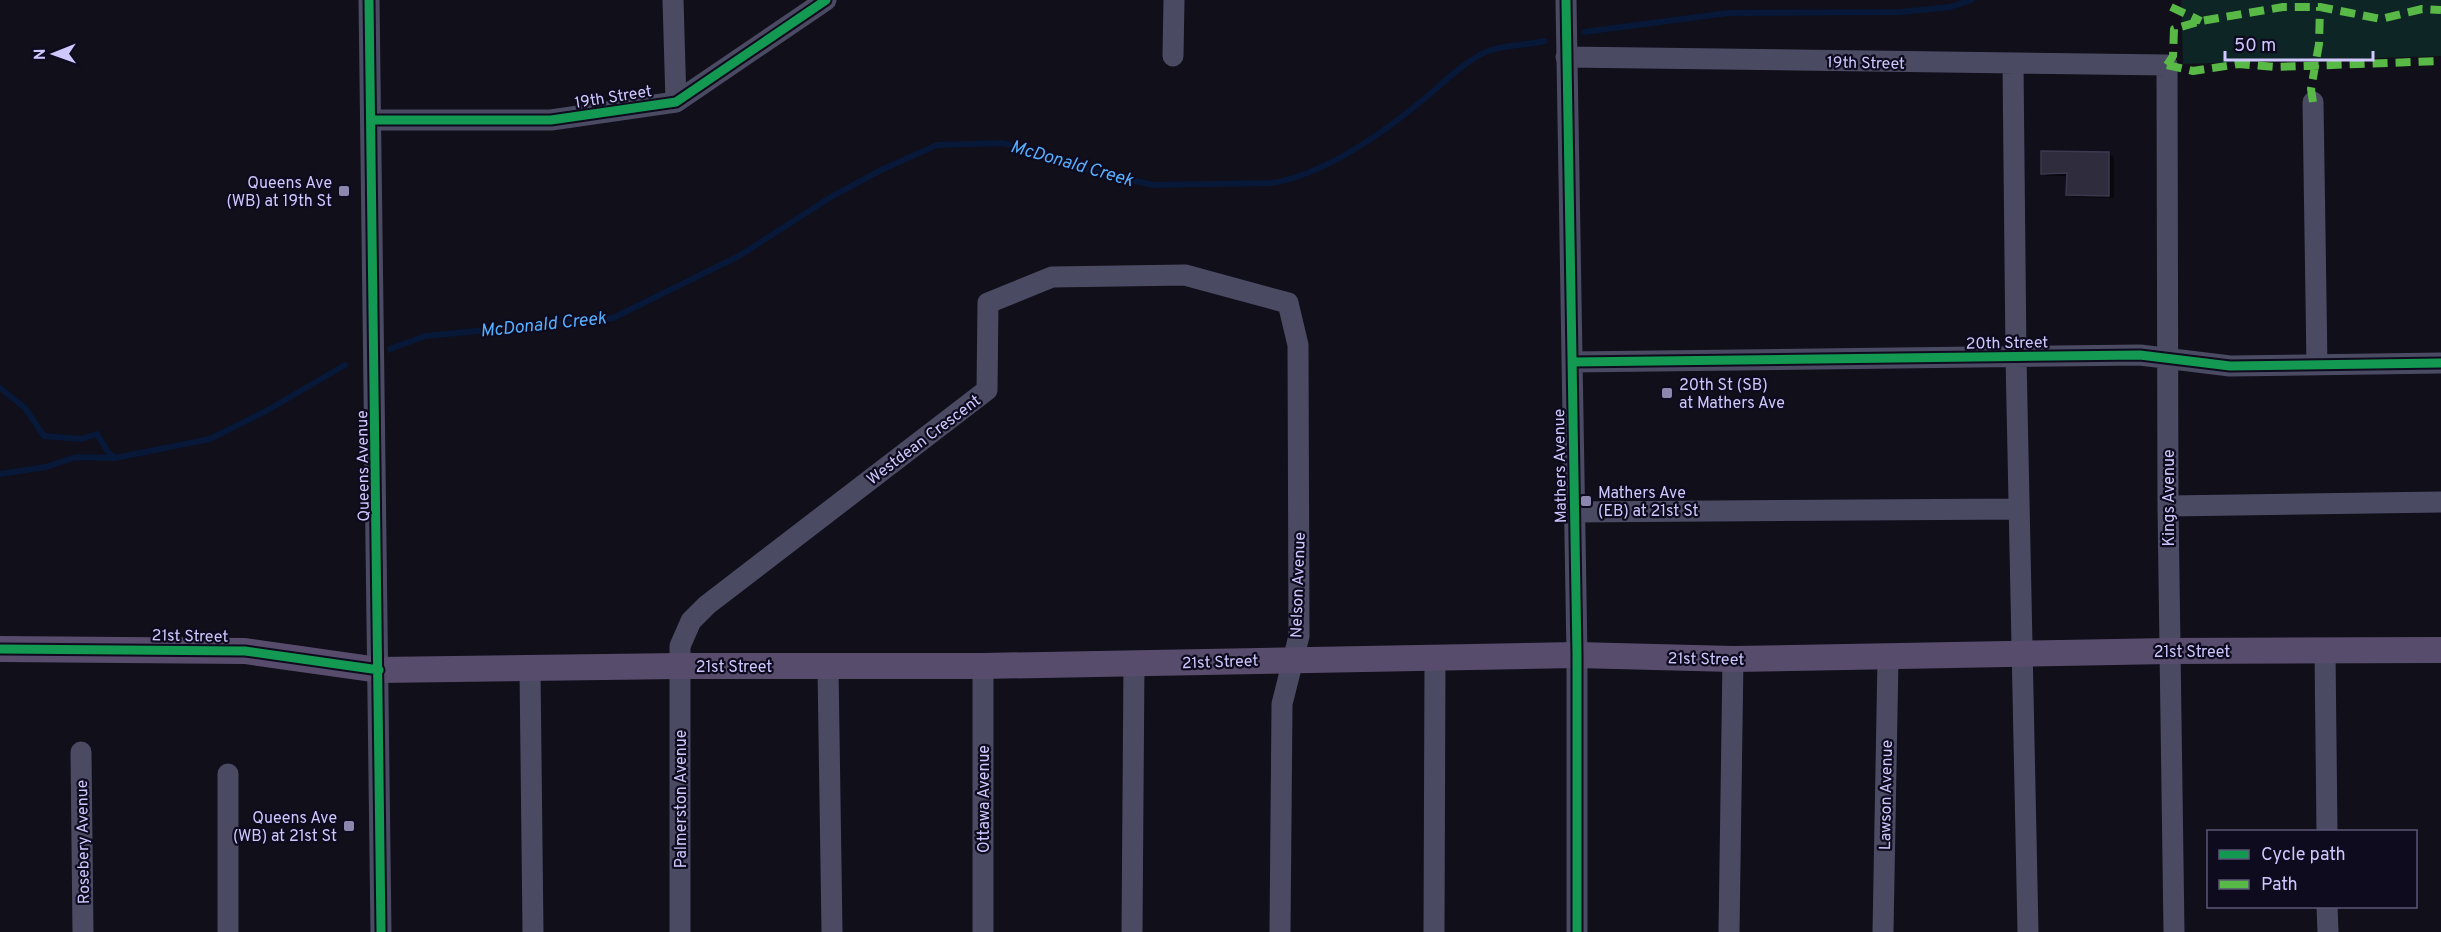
<svg xmlns="http://www.w3.org/2000/svg" width="2441" height="932" font-family="Overpass,sans-serif">
<style>
.green{fill:#0e2525}
.shadow{fill:#0007}
.lines{fill:none;stroke-linecap:round;stroke-linejoin:round}
.stream{stroke:#071838;stroke-width:6}
.building{fill:#2f2c3d;stroke:#3c394f;stroke-width:1.5}
.minor{stroke:#4b4a63;stroke-width:21}
.major{stroke:#584c6c;stroke-width:26}
.quiet{stroke:#58b947;stroke-width:8;stroke-dasharray:15 8;stroke-linecap:butt}
.cycleway-casing{stroke:#0e0b1e;stroke-width:13}
.cycleway{stroke:#139951;stroke-width:9}
.poi-dot{fill:#8c87af;stroke:#0e0b1e;stroke-width:2}
.labels{text-anchor:middle;stroke-width:4.5;stroke-linejoin:round;paint-order:stroke}
.street-label{font-size:16px;fill:#cfc8ff;stroke:#0e0b1e}
.poi-label{font-size:16px;fill:#cfc8ff;stroke:#0e0b1e;text-anchor:end}
.water-label{font-size:18px;font-style:italic;fill:#56afff;stroke:#0e0b1e}
</style>
<rect width="100%" height="100%" fill="#110f1a"/>
<path class="green" d="M2181 0H2441V56L2183 64Z"/>
<path class="shadow" d="M2108 154 2114 157V198L2073 197 2067 194 2069 176H2048L2042 173Z"/>
<g class="lines">
<path class="stream" d="M1584 32 1728 13 1901 12 1950 7 1972 0
M390 349 425 336 613 318 739 256 831 197 881 170 937 145 1003 143 1093 171 1153 185 1272 183C1325 174 1383 133 1424 99 1442 84 1469 57 1491 50 1507 45 1528 45 1545 41
M0 388 25 408 44 436 81 439 97 434 108 452 115 458
M0 474 46 467 76 457 115 458 210 439 266 411 345 365"/>
</g>
<path class="building" d="M2041 151 2109 152V196L2066 195 2067 173 2041 174Z"/>
<g class="lines">
<path class="minor" d="M369 0 381 932
M673 0 676 102
M1566 0 1577 655V932
M1173 56 1174 0
M1566 57 2167 65 2168 506 2174 932
M2013 64 2016 357 2028 932
M2313 102 2317 365
M373 120H551L676 102 826 0
M1572 362 2140 355 2230 366 2441 363
M2168 506 2441 502
M1574 512 2019 509
M2325 651 2327 832
M828 667 832 932
M530 669 533 932
M81 752 83 932
M228 774V932
M2327 906 2328 932
M680 932V646L691 621 707 605 987 390 988 303 1052 277 1185 275 1288 303 1298 345 1299 636 1282 704 1280 932
M983 932V666
M1132 932 1134 663
M1434 932 1435 657
M1729 932 1733 659
M1883 932 1888 658"/>
<path class="major" d="M0 649 245 651 379 670 680 666H983L1577 655 1733 659 2169 651 2441 650"/>
<path class="quiet" d="M2171 7 2201 21
M2167 65 2173 56 2174 29 2201 21 2283 7H2320L2381 19 2422 9 2441 10
M2167 65 2193 71 2239 64 2275 67 2441 61
M2313 102 2311 89 2319 44 2320 7"/>
<defs>
<path id="cycleway" d="M369 0 381 932
M1566 0 1577 655V932
M373 120H551L676 102 826 0
M1572 362 2140 355 2230 366 2441 363
M0 649 245 651 379 670"/>
</defs>
<use href="#cycleway" class="cycleway-casing"/>
<use href="#cycleway" class="cycleway"/>
</g>
<g class="poi-dot">
<rect x="338" y="185" width="12" height="12" rx="3"/>
<rect x="1661" y="387" width="12" height="12" rx="3"/>
<rect x="1580" y="495" width="12" height="12" rx="3"/>
<rect x="343" y="820" width="12" height="12" rx="3"/>
</g>
<g class="labels">
<g class="street-label">
<text transform="translate(1866 62) rotate(1)" y="6">19th Street</text>
<text transform="translate(613 96) rotate(-9)" y="6">19th Street</text>
<text transform="translate(2007 342) rotate(-1)" y="6">20th Street</text>
<text transform="translate(923 439) rotate(-37)" y="6">Westdean Crescent</text>
<text transform="translate(362 466) rotate(-91)" y="6">Queens Avenue</text>
<text transform="translate(1559 466) rotate(-91)" y="6">Mathers Avenue</text>
<text transform="translate(2168 498) rotate(-90)" y="6">Kings Avenue</text>
<text transform="translate(1297 585) rotate(-88)" y="6">Nelson Avenue</text>
<text transform="translate(190 635) rotate(1)" y="6">21st Street</text>
<text x="2192" y="657">21st Street</text>
<text transform="translate(1706 658) rotate(1)" y="6">21st Street</text>
<text transform="translate(1220 661) rotate(-2)" y="6">21st Street</text>
<text x="734" y="672">21st Street</text>
<text transform="translate(1885 795) rotate(-89)" y="6">Lawson Avenue</text>
<text transform="translate(680 799) rotate(-90)" y="6">Palmerston Avenue</text>
<text transform="translate(983 799) rotate(-90)" y="6">Ottawa Avenue</text>
<text transform="translate(82 842) rotate(-91)" y="6">Rosebery Avenue</text>
</g>
<g class="poi-label">
<text x="332" y="188">Queens Ave<tspan x="332" dy="18">(WB) at 19th St</tspan></text>
<text x="1679" y="390" text-anchor="start">20th St (SB)<tspan x="1679" dy="18">at Mathers Ave</tspan></text>
<text x="1598" y="498" text-anchor="start">Mathers Ave<tspan x="1598" dy="18">(EB) at 21st St</tspan></text>
<text x="337" y="823">Queens Ave<tspan x="337" dy="18">(WB) at 21st St</tspan></text>
</g>
<g class="water-label">
<text transform="translate(1072 163) rotate(16)" y="6">McDonald Creek</text>
<text transform="translate(543 324) rotate(-6)" y="6">McDonald Creek</text>
</g>
</g>
<rect x="2207" y="830" width="210" height="78" fill="#0e0b1e" stroke="#5b5778" stroke-width="1.5"/>
<rect x="2219" y="850" width="30" height="9" fill="#139951" stroke="#5b5778" stroke-width="1.5"/>
<text x="2261" y="860" font-size="18" fill="#cfc8ff">Cycle path</text>
<rect x="2219" y="880" width="30" height="9" fill="#58b947" stroke="#5b5778" stroke-width="1.5"/>
<text x="2261" y="890" font-size="18" fill="#cfc8ff">Path</text>
<g transform="translate(54 54) rotate(269)" stroke="#0e0b1e" stroke-width="4.5" paint-order="stroke">
<path d="M0-4.5L10 22L0 15L-10 22Z" fill="#cfc8ff"/>
<text y="-9" font-size="16" font-weight="bold" text-anchor="middle" fill="#cfc8ff">N</text>
</g>
<path d="M2225 51v9h148v-9" fill="none" stroke="#cfc8ff" stroke-width="3"/>
<text x="2234" y="51" font-size="18" fill="#cfc8ff" stroke="#0e0b1e" stroke-width="4.5" paint-order="stroke">50 m</text>
</svg>
